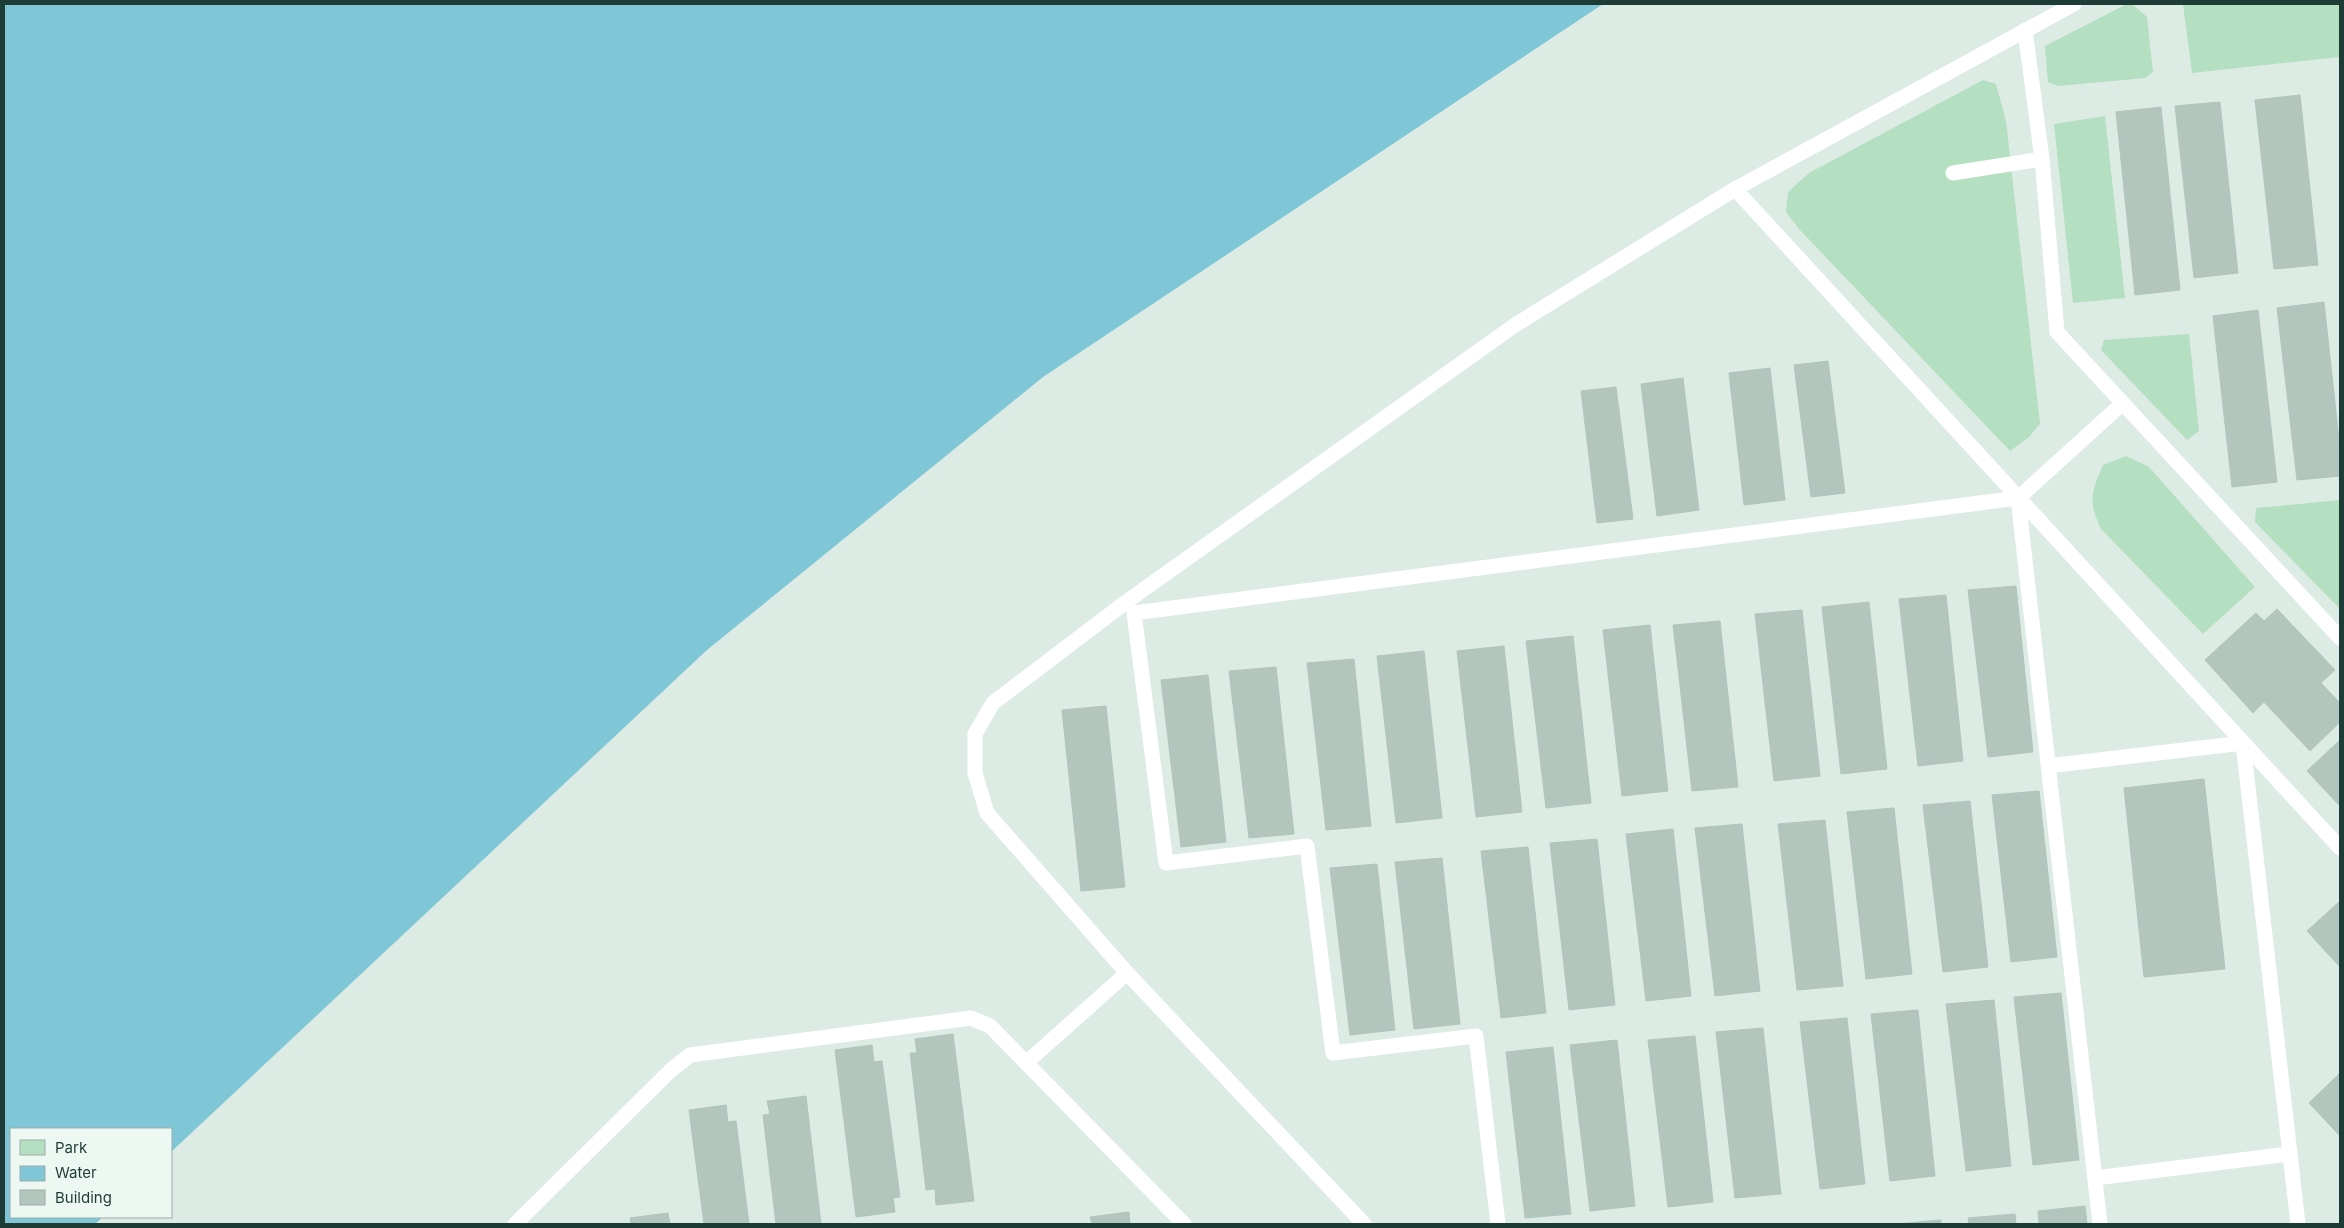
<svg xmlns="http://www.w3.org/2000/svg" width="2344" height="1228" font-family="Inter,sans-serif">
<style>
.green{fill:#b4dfc0}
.water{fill:#7fc7d7}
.building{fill:#b3c6be;stroke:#afc5bd}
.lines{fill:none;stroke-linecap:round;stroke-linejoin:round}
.service{stroke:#fff;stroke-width:15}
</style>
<rect width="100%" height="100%" fill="#ddebe5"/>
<path class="green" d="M2127 4H2132L2147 17 2153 72 2145 78 2058 86 2048 82 2045 46Z
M2183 4H2340V57L2192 73Z
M1983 80 1996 84 2006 121 2040 424 2029 437 2010 451 1799 229 1786 212 1788 192 1809 173Z
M2105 116 2125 298 2073 303 2054 124Z
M2189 334 2199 431 2187 440 2101 350 2104 340Z
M2126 456 2149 467 2255 587 2203 634 2101 529C2088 501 2091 493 2103 465Z
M2340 500V609L2255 522 2256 508Z"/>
<path class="water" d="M4 4H1603L1043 377 707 650 171 1152V1129H11V1217H103L95 1224H4Z"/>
<path class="building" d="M2300 95 2318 265 2274 269 2255 100Z
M2220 102 2238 273 2194 278 2175 106Z
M2161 107 2180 290 2135 295 2116 112Z
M2324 302 2340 449V476L2297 480 2277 308Z
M2258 310 2277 482 2232 487 2213 316Z
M1828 361 1845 493 1811 497 1794 365Z
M1770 368 1785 500 1744 505 1729 373Z
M1683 378 1699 510 1657 516 1641 384Z
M1616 387 1633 519 1597 523 1581 391Z
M2016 586 2033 752 1988 757 1968 590Z
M1946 595 1963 761 1918 766 1899 599Z
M1869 602 1887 769 1841 774 1822 607Z
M2277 609 2335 670 2321 683 2340 703V722L2310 751 2264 702 2253 713 2205 660 2256 613 2264 621Z
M1802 610 1820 776 1774 781 1755 614Z
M1720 621 1738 787 1692 791 1673 625Z
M1650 625 1668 791 1622 796 1603 630Z
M1573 636 1591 803 1546 808 1526 641Z
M1504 646 1522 812 1476 817 1457 651Z
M1424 651 1442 818 1396 823 1377 656Z
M1354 659 1371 826 1326 830 1307 663Z
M1276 667 1294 834 1249 838 1229 671Z
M1208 675 1226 842 1181 847 1161 680Z
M1106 706 1125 887 1081 891 1062 710Z
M2340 740V806L2307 771Z
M2204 779 2225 969 2144 977 2124 788Z
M2039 791 2057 957 2011 962 1992 795Z
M1970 801 1988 967 1943 972 1923 805Z
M1894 808 1912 974 1866 979 1847 812Z
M1825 820 1843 986 1797 990 1778 824Z
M1742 824 1760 991 1715 996 1695 828Z
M1673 829 1691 996 1646 1001 1626 834Z
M1597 839 1615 1005 1569 1010 1550 843Z
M1528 847 1546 1013 1501 1018 1481 851Z
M1442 858 1460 1024 1414 1029 1395 862Z
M1377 864 1395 1030 1350 1035 1330 868Z
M2340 901V967L2307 931Z
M2061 993 2079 1160 2033 1165 2014 997Z
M1994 1000 2011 1166 1966 1171 1946 1004Z
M1918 1010 1935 1176 1890 1181 1871 1014Z
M1847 1018 1865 1184 1820 1189 1800 1022Z
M1763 1028 1781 1194 1735 1198 1716 1032Z
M953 1034 974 1201 936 1205 935 1189 926 1190 910 1053H917L915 1039Z
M1695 1036 1713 1202 1668 1207 1648 1040Z
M1617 1040 1635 1206 1590 1211 1570 1045Z
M872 1045 874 1062 882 1061 900 1197 893 1198 895 1212 856 1217 835 1050Z
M1553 1047 1571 1214 1525 1218 1506 1052Z
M2340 1073V1136L2309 1103Z
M806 1096 821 1224H776L763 1115 770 1114 767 1101Z
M726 1105 728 1122 736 1121 749 1224H704L689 1110Z
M2085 1206 2087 1224H2039L2038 1211Z
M1129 1212 1130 1224H1092L1090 1217Z
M668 1213 670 1224H631L630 1218Z
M2015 1214 2016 1224H1969L1968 1218Z
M1941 1220V1224H1896Z"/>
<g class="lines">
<path class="service" d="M2025 30 2042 159 2057 332 2340 638
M1953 173 2042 159
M1735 189 2340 848
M2018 498 2100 1224
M2048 766 2243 743 2298 1224
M1026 1063 1127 973
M2095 1178 2289 1154
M515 1224 671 1070 690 1055 971 1018 990 1026 1184 1224
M1364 1224 1127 973 987 813 975 773V734L993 703 1126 602 1515 325 1735 189 2074 4
M1498 1224 1476 1036 1333 1053 1307 846 1166 863 1134 613 2018 498 2123 403"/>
</g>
<rect width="2344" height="1228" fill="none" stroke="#1d3c35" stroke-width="10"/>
<rect x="10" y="1128" width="162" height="90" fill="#eef8f3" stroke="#9aada7"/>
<rect x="20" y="1140" width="25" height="15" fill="#b4dfc0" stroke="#9aada7"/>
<text x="55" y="1153" font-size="15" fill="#1d3c35">Park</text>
<rect x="20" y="1166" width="25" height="15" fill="#7fc7d7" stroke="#9aada7"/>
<text x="55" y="1178" font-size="15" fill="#1d3c35">Water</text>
<rect x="20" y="1190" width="25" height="15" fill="#b3c6be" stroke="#9aada7"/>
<text x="55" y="1203" font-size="15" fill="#1d3c35">Building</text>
</svg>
